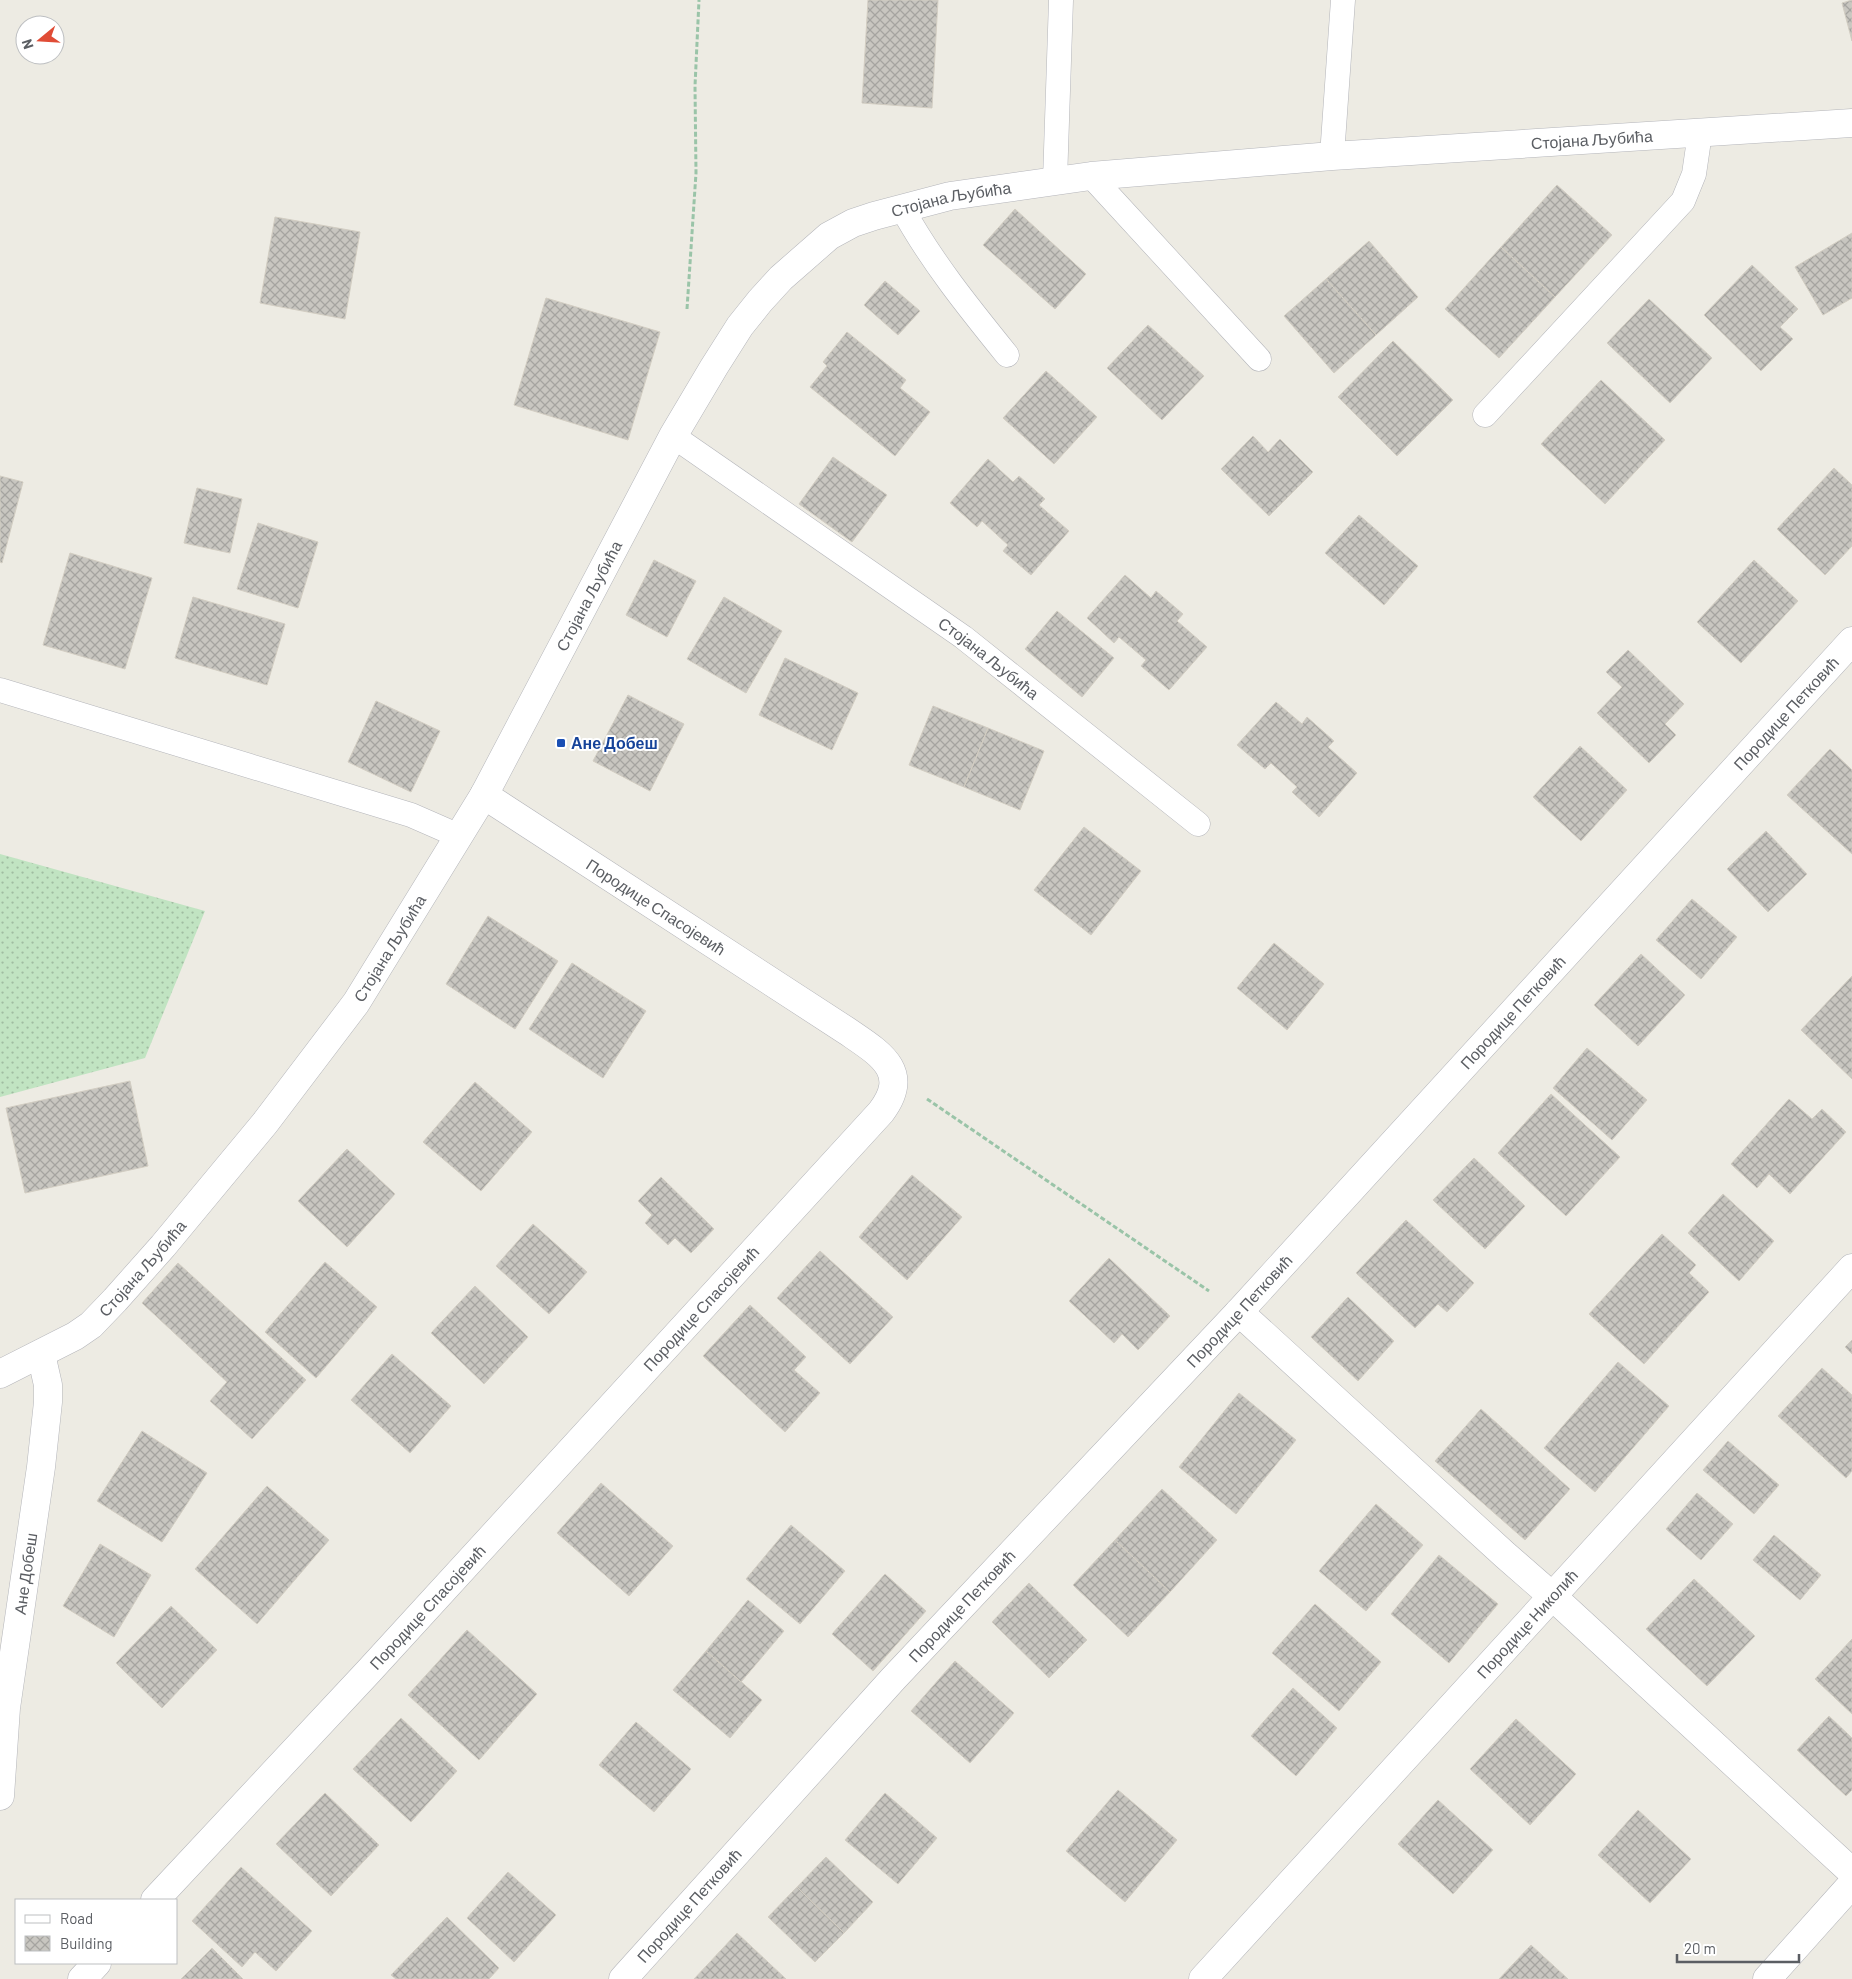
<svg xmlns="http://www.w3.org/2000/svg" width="1852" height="1979" font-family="Barlow,sans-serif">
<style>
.grass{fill:url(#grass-dots)}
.building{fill:url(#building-cross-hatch);stroke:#d2cdc2}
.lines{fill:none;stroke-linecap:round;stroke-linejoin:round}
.service-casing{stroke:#b4b5ba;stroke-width:25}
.minor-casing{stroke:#b4b5ba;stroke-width:29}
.tertiary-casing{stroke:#b4b5ba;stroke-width:29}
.path{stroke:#9ac4a8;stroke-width:3;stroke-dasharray:5 2.5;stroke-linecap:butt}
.service{stroke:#fff;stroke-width:24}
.minor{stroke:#fff;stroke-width:28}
.tertiary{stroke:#fff;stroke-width:28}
.transit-dot{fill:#1a4fb4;stroke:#fff;stroke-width:2}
.labels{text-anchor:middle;stroke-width:4;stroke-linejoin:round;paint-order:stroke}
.street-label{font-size:16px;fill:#5b5e63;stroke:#fff}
.transit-label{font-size:16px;font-weight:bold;fill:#164399;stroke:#fff;text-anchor:start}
</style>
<defs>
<pattern id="grass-dots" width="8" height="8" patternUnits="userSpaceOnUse" patternTransform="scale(1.25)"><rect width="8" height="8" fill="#c1e4c2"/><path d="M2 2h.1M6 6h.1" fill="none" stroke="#a0bca1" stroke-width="1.8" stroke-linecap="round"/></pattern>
<pattern id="building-cross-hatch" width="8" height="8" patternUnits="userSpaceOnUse" patternTransform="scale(1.25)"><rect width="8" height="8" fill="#c8c6c0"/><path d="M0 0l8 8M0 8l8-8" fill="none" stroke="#a5a4a0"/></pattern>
</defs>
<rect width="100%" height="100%" fill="#edebe3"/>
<path class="grass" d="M0 854 205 911 145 1058 0 1097Z"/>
<path class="building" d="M868 0H938L932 108 862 103Z
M1852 0V41L1842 3Z
M1557 185 1612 235 1555 297 1501 247Z
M1015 209 1086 274 1055 309 983 245Z
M275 217 360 232 345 319 260 303Z
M1852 233V298L1823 315 1795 267Z
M1369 241 1418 297 1376 335 1326 279Z
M1501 247 1555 297 1499 358 1445 309Z
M1752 265 1798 309 1780 327 1793 339 1761 371 1704 315Z
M1326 279 1376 335 1334 373 1284 316Z
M885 281 920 311 898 335 864 305Z
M546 298 660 332 628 440 514 405Z
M1649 299 1712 358 1670 403 1607 343Z
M1148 325 1204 376 1162 420 1107 368Z
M847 332 906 380 900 388 930 412 895 456 810 387 827 366 823 362Z
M1393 341 1453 400 1397 456 1338 397Z
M1046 371 1097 417 1054 464 1003 418Z
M1601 380 1665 440 1605 504 1541 444Z
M1253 436 1268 452 1280 439 1313 472 1269 516 1221 469Z
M833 457 887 495 852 542 799 504Z
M988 459 1013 482 1019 476 1045 499 1039 505 1069 531 1031 575 1003 551 1008 545 982 521 977 527 950 503Z
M1834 468 1852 485V546L1825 575 1777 529Z
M0 476 23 482 2 563 0 562Z
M197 488 242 499 230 553 184 543Z
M1359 515 1418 566 1384 605 1325 553Z
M258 523 318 542 298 608 237 589Z
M70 553 152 578 125 669 43 645Z
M654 560 696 581 667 637 626 615Z
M1754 560 1798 601 1741 663 1697 622Z
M1125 575 1151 598 1156 591 1183 614 1177 621 1207 647 1169 690 1141 666 1146 660 1119 637 1114 643 1087 618Z
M193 597 285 624 267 685 175 658Z
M724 597 782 631 746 693 687 659Z
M1057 611 1114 658 1082 697 1025 649Z
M1628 650 1684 704 1665 724 1676 735 1649 763 1597 713 1622 687 1606 672Z
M785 658 858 693 832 750 759 715Z
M628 695 684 724 650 791 593 761Z
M376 701 440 731 411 792 348 762Z
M1276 702 1302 724 1307 717 1334 741 1328 747 1357 773 1319 817 1292 792 1297 787 1271 763 1265 769 1237 745Z
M933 706 988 728 964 787 909 765Z
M988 728 1044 751 1020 810 964 787Z
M1580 746 1627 790 1581 841 1533 797Z
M1830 749 1852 770V854L1787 795Z
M1084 827 1141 871 1091 935 1034 890Z
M1766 831 1807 874 1768 912 1727 869Z
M1692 899 1737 937 1701 979 1656 940Z
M488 916 558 961 515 1029 446 984Z
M1274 943 1324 984 1287 1030 1237 988Z
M1641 954 1685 995 1638 1046 1594 1005Z
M572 963 646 1011 603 1078 529 1029Z
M1852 976V1079L1801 1030Z
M1587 1048 1647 1100 1612 1140 1553 1088Z
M130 1081 148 1166 25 1193 6 1108Z
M475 1082 532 1132 481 1191 423 1142Z
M1551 1094 1620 1157 1566 1216 1498 1153Z
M1789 1099 1812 1119 1822 1109 1846 1132 1790 1194 1769 1174 1757 1188 1731 1164Z
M347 1149 395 1194 347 1247 298 1201Z
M1474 1158 1525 1206 1485 1249 1433 1200Z
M912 1175 962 1217 907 1280 859 1237Z
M661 1177 714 1229 691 1253 675 1238 668 1245 645 1223 652 1215 638 1201Z
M1723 1194 1774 1241 1739 1281 1688 1233Z
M1406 1220 1474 1283 1447 1312 1438 1304 1415 1328 1356 1273Z
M533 1224 587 1272 549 1314 496 1266Z
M1662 1234 1696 1265 1689 1273 1709 1292 1644 1364 1589 1314Z
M820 1251 893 1317 850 1364 777 1298Z
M1109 1258 1170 1316 1138 1350 1122 1334 1114 1343 1069 1301Z
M325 1262 377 1307 316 1378 265 1332Z
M178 1263 306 1380 252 1439 210 1401 227 1382 142 1303Z
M475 1286 528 1337 484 1384 431 1333Z
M1348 1297 1394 1341 1358 1381 1311 1337Z
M750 1305 806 1357 794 1370 820 1393 785 1432 703 1356Z
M1852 1340V1354L1845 1347Z
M392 1354 451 1406 410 1453 351 1400Z
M1618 1362 1669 1406 1595 1492 1544 1448Z
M1822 1368 1852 1395V1471L1846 1478 1778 1416Z
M1239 1393 1296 1440 1236 1514 1179 1467Z
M1481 1409 1570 1489 1525 1540 1435 1461Z
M142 1431 207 1473 162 1542 97 1501Z
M1728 1441 1779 1485 1754 1514 1703 1470Z
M601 1483 673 1546 629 1596 557 1533Z
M267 1486 329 1540 257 1624 195 1569Z
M1162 1489 1217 1540 1170 1592 1115 1540Z
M1697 1493 1733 1524 1701 1560 1666 1529Z
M1376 1504 1423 1545 1366 1611 1319 1571Z
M791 1525 845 1571 800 1624 746 1579Z
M1774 1535 1821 1575 1800 1600 1753 1560Z
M1115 1540 1170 1592 1128 1637 1073 1585Z
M100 1544 151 1575 114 1637 63 1606Z
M1439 1555 1498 1604 1449 1663 1391 1614Z
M885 1574 926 1611 873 1671 832 1634Z
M1694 1579 1755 1636 1707 1686 1646 1629Z
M1029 1583 1087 1640 1049 1678 992 1622Z
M748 1600 784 1631 741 1682 706 1651Z
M1315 1604 1381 1662 1339 1711 1272 1653Z
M171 1606 217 1650 162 1708 116 1663Z
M467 1630 537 1694 479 1760 408 1695Z
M1852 1639V1714L1815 1679Z
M706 1651 762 1700 730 1738 673 1690Z
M955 1661 1014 1713 970 1763 911 1711Z
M1293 1688 1337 1728 1296 1776 1251 1736Z
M1829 1716 1852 1738V1790L1846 1796 1797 1750Z
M401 1718 457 1771 411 1822 353 1769Z
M1516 1719 1576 1774 1530 1825 1470 1769Z
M636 1722 691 1769 654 1812 599 1765Z
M1118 1790 1177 1840 1125 1902 1066 1851Z
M325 1793 379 1845 331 1896 276 1844Z
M885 1793 937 1838 898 1884 845 1840Z
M1438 1800 1493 1850 1453 1894 1398 1844Z
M1638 1810 1691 1859 1650 1903 1598 1855Z
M826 1857 873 1902 844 1933 797 1887Z
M241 1867 312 1931 276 1971 255 1952 242 1967 192 1921Z
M508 1872 556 1915 514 1962 467 1918Z
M797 1887 844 1933 815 1962 768 1917Z
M447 1917 499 1968 489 1979H396L391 1975Z
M737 1933 786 1979H694Z
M1531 1945 1568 1979H1499Z
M212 1948 243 1979H181Z"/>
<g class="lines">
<defs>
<g id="service">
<path d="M1332 156 1343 0"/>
<path d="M1091 176 1259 359"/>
<path d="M1055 181 1061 0"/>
<path d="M902 208C931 261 969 308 1007 355"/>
<path d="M1485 415 1683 201 1694 174 1700 133"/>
<path id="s1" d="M673 436 963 637 1198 824"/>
<path d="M0 690 411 815 459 836"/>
</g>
<g id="minor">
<path d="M1239 1312 1505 1555 1552 1596 1852 1872"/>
<path id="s2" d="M0 1796 6 1708 41 1467 48 1402V1385L41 1354"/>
<path id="s3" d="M155 1900 369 1671 881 1112C912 1071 879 1053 847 1031L484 795"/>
<path d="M82 1979 97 1963"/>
<path id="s4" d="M623 1979 893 1679 1239 1312 1852 641"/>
<path id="s5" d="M1203 1979 1852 1268"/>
<path d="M1767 1979 1852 1884"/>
</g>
<g id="tertiary">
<path id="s6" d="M0 1374 75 1336 91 1325 115 1300 163 1246 265 1123 356 1003 484 795 673 436 714 367 740 326 760 301 781 278 829 236 853 223 874 216 950 196 1091 176 1332 156 1852 123"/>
</g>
</defs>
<use href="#service" class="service-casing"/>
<use href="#minor" class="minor-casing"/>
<use href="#tertiary" class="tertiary-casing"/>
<path class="path" d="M687 309 696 173 695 86 699 0
M927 1099 1209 1291"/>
<use href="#service" class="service"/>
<use href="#minor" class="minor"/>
<use href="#tertiary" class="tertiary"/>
</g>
<rect class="transit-dot" x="556" y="738" width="10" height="10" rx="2.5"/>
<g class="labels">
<g class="street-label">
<text dy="6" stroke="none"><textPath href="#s6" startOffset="2199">Стојана Љубића</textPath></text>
<text dy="6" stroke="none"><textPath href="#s6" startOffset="1555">Стојана Љубића</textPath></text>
<text dy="6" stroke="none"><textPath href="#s6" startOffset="990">Стојана Љубића</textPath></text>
<text dy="6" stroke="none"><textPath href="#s1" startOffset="386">Стојана Љубића</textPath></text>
<text dy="6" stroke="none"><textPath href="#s4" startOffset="1719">Породице Петковић</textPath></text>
<text transform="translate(656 907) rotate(33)" y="6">Породице Спасојевић</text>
<text dy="6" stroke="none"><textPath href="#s6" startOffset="585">Стојана Љубића</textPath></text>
<text dy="6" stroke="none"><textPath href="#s4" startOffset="1314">Породице Петковић</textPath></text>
<text dy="6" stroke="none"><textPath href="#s6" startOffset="180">Стојана Љубића</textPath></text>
<text dy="6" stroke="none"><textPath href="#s3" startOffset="805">Породице Спасојевић</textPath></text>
<text dy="6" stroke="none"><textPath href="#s4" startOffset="909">Породице Петковић</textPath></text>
<text dy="6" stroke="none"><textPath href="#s2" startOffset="224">Ане Добеш</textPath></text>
<text dy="6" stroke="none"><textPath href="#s3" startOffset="400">Породице Спасојевић</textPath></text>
<text dy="6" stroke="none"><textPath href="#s4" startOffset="504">Породице Петковић</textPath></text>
<text dy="6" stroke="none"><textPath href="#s5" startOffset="481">Породице Николић</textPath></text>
<text dy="6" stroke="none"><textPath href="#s4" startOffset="99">Породице Петковић</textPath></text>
</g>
<g class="transit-label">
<text x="571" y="749">Ане Добеш</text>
</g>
</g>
<rect x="15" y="1899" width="162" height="65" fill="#ffffff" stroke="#bdbfc1"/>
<rect x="25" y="1915" width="25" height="8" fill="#ffffff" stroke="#bdbfc1"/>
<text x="60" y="1924" font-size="15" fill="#5b5e63">Road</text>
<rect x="25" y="1936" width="25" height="15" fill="url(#building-cross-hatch)" stroke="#bdbfc1"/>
<text x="60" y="1949" font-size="15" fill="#5b5e63">Building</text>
<g transform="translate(40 40) rotate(252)"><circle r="24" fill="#ffffff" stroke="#bdbfc1"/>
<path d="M0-4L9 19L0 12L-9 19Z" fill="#e04c36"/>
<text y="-8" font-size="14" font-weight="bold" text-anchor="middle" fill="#5b5e63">N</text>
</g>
<path d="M1677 1954v8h122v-8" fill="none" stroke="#5b5e63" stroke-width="2.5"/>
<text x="1684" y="1954" font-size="15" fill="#5b5e63" stroke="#ffffff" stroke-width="4" paint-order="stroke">20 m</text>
</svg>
